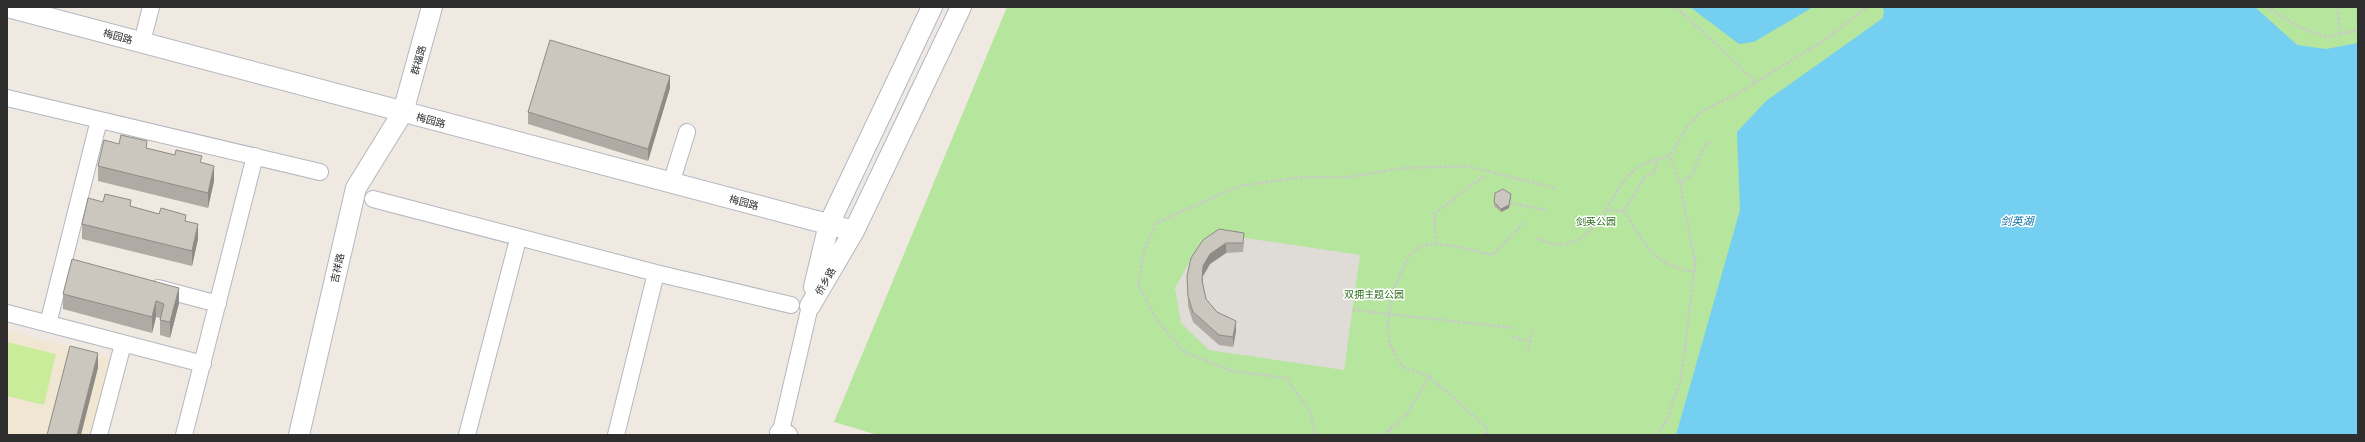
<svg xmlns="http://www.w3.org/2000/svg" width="2365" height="442" font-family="Roboto,'Noto Sans SC',sans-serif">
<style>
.education{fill:#f0e6d1}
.green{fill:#b6e59e}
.pitch{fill:#c9ec9a}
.plaza{fill:#dfdcd8}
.water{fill:#75cff0}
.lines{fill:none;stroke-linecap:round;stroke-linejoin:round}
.minor-casing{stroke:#b4b7c1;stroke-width:18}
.tertiary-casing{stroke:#b4b7c1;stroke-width:22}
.path{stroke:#c9c9c9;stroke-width:2.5;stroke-dasharray:3 2;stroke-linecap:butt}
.minor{stroke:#fff;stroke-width:16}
.tertiary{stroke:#fff;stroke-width:20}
.wall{fill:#afaba4}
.shaded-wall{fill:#8e8b86}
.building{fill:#cbc7bf;stroke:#8e8b86}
.labels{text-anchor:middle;stroke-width:3;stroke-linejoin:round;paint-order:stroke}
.street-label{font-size:10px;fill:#2e2e2e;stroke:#fff}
.park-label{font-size:10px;fill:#2c6e1b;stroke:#fff}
.water-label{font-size:11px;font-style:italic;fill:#0d6fa3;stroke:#fff}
</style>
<rect width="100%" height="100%" fill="#efe9e1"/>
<path class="education" d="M7 331 111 358 91 435H7Z"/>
<path class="green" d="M1007 7H2358V435H878L834 422Z"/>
<path class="pitch" d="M7 342 56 354 44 405 7 396Z"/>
<path class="plaza" d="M1219 234 1360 255 1344 370 1209 350 1181 323 1175 288 1198 247Z"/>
<path class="water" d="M1690 7H1813L1754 42 1739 44Z
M1881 7H2255L2297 45 2326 49 2358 43V435H1676L1740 210 1737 132 1766 101 1883 18 1884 10Z"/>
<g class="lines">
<defs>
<path id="minor" d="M142 42 151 7
M7 98 320 172
M673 177 687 132
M373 199 656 273 791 305
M158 288 218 304
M7 313 203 364
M48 324 99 120
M99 435 123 344
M184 435 255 156
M467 435 516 247
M616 435 656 273
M780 435 810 306"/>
<path id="tertiary" d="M8 7 854 231
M814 287 829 224 932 7
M810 306 854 231 961 7
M780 433 787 435
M299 435 356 188 403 112 432 7"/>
</defs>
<use href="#minor" class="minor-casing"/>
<use href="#tertiary" class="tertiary-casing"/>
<path class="path" d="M1676 7 1755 81
M2266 7 2299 27 2326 37 2358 30
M2337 7 2341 34
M1680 183 1692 175 1703 148 1712 141
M1510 203 1546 210
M1606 210 1624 211 1645 177 1654 173 1658 159
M1624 211C1646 245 1651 264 1695 272
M1536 238C1542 240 1552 245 1559 245 1598 242 1608 196 1631 173 1642 162 1655 159 1670 156L1687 127 1702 111 1735 95 1823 41 1867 7
M1436 244 1434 214 1484 176
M1694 258 1699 257
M1353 310 1514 328
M1512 337 1530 341
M1528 353 1532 330
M1389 430 1391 435
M1315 435 1310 411 1286 378 1232 371 1186 353 1158 322 1138 284 1144 252 1156 223 1239 186 1304 177H1350L1403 168 1467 166 1555 188
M1382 435 1406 416 1429 376
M1487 435 1486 427 1429 376 1403 367C1398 359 1391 349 1389 340 1384 318 1399 257 1420 247 1437 239 1475 251 1493 255L1523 223
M1655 435 1665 424 1681 379 1695 263 1680 183 1670 156"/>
<use href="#minor" class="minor"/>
<use href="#tertiary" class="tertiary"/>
</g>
<path class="wall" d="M670 88 648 161 528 124V112Z
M119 144 147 148 202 163 214 181 208 208 98 181V166Z
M1511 197 1509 208 1501 212 1494 206V202Z
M103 202 131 207 186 221 198 239 192 266 82 239V224Z
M1219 229 1244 243 1243 252 1226 253 1210 264 1203 276V283L1206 299 1217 312 1236 331 1233 347 1219 345 1193 322 1188 306 1187 276Z
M63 294 179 303 170 338 160 335V318L156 317 152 333 63 309Z"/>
<path class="shaded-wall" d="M670 76V88L648 161V149Z
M214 166V181L208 208V193Z
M1511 194 1509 208 1501 212V209Z
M198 224V239L192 266V251Z
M1226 243V253L1210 264 1203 276 1202 291 1203 266 1210 254Z
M179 288V303L170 338V322Z
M156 301V317L152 333V317Z
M1236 321V331L1233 347V337Z
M98 353V368L81 435H77Z"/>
<path class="building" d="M550 40 670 76 648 149 528 112Z
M121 135 147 141 146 148 175 155 176 150 202 156 200 162 214 166 208 193 98 166 104 140 119 144Z
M1503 189 1511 194 1509 205 1501 209 1494 202 1495 193Z
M105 194 131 200 130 206 159 214 161 208 186 215 185 221 198 224 192 251 82 224 88 198 103 202Z
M1219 229 1244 233 1243 243H1226L1210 254 1203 266 1202 281 1206 299 1217 312 1236 321 1233 337 1219 335 1193 312 1188 296 1187 276 1191 258 1203 240Z
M72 259 179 288 170 322 160 320 164 304 156 301 152 317 63 294Z
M70 346 98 353 77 435H47Z"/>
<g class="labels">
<g class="street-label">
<text transform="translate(118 36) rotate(15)" y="4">梅园路</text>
<text transform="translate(418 60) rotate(-74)" y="4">群福路</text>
<text transform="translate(431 120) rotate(15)" y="4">梅园路</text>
<text transform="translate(744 202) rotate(15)" y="4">梅园路</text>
<text transform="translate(337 268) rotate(-77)" y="4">吉祥路</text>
<text transform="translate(825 281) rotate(-60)" y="4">侨乡路</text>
</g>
<g class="park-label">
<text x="1596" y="225">剑英公园</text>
<text x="1374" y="298">双拥主题公园</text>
</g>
<g class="water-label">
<text x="2017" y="225">剑英湖</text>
</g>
</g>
<rect width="2365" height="442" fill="none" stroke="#2e2e2e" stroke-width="16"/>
</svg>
